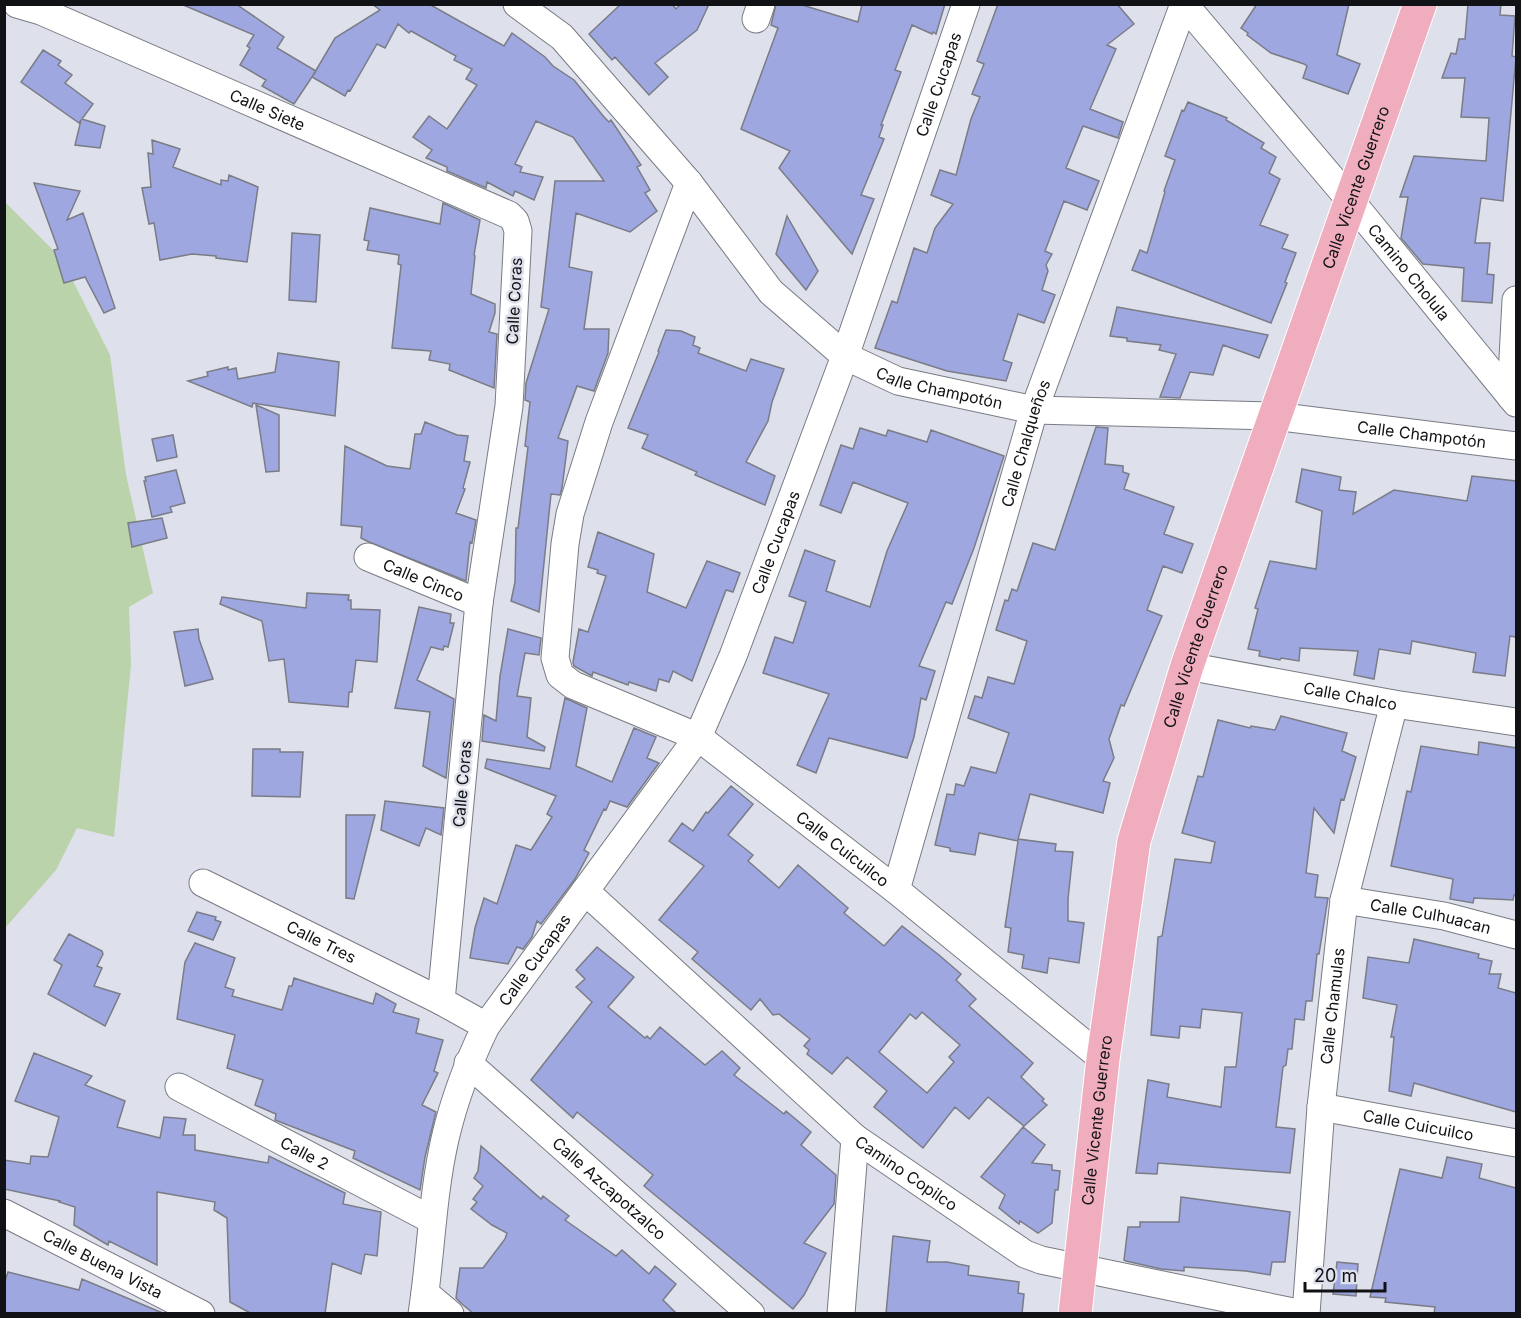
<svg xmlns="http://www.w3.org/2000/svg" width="1521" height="1318" font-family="Inter,sans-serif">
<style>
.green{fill:#bbd3ab}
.building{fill:#9ea7e0;stroke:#7a7c86;stroke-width:1.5;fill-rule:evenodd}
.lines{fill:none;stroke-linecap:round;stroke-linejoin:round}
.minor-casing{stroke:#797b84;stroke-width:29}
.major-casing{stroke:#fff;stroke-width:35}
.minor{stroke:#fff;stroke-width:27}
.major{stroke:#f0adbe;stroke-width:33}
.labels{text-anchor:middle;stroke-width:5;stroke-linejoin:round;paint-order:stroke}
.street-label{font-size:16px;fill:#111215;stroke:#dee0eb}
</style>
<rect width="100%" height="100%" fill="#dee0eb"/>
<path class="green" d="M5 202 62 259 110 355 126 475 153 593 129 607 131 665 114 837 77 828 56 870 5 928Z"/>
<path class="building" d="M181 4H236L284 37 277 48 316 71 294 104 262 86 266 80 240 65 250 48 247 46 254 35Z
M372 4H429L504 46 512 33 545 57 553 66 574 80 604 117 609 122 611 120 641 165 637 167 650 190 645 193 657 211 630 232 576 213 569 267 592 272 584 329H609L608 353 594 391 577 386 558 438 568 441 562 488 560 495 551 494 539 612 511 601 515 582 516 528H518L528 447 525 446 530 402 525 400 526 383 549 309 541 307 555 181H604L573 137 536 121 515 164 522 167 520 172 543 177 534 200 515 191 513 196 487 182 486 188 447 171V167L426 158 432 150 413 137 429 116 447 129 477 85 466 79 472 69 454 60 456 56 411 31 409 33 398 24 385 48 377 44 350 91 348 90 345 96 312 77 335 38 380 10Z
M621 4H672L676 9 681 4H709L697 30 655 63 668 77 649 95 615 57 612 60 589 34Z
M776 4H799L858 22 862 4H945L936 34 933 32 932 34 912 25 895 70 901 72 881 125H883L879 137 884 139 861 195 874 199 852 254 779 168 790 151 741 129 778 28 771 25Z
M998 4H1117L1134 24 1107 45 1116 49 1090 109 1123 122 1118 138 1083 126 1066 168 1099 181 1087 210 1064 201 1045 251 1052 254 1046 265 1048 271 1042 290 1055 295 1044 323 1018 314 1003 360 1012 363 1006 381 947 371 875 348 892 301 897 303 914 248 927 253 935 228 953 204 931 195 940 170 956 175 971 119 980 97 972 94 984 64 977 61Z
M1257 4H1349L1337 55 1360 64 1348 94 1303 78 1307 66 1304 64 1271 53 1247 35 1248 33 1241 28Z
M1468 4H1501L1500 15 1515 16 1512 56 1516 57 1503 201 1481 198 1475 243H1490L1487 274 1494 275 1492 303 1462 301 1464 268 1423 264 1401 238 1408 197H1400L1414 156 1486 161 1489 118 1461 117 1465 78H1442L1451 53 1456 54 1459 39H1465Z
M43 50 61 61 58 65 72 75 65 83 93 104 82 119 105 126 100 148 75 145 81 120 79 123 21 82Z
M1188 102 1227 118 1226 120 1264 143 1261 148 1276 157 1269 173 1280 179 1260 225 1288 235 1282 248 1296 253 1285 282 1287 283 1271 323 1132 270 1140 250 1147 253 1165 192 1164 191 1175 160 1165 156 1182 110 1184 111Z
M152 140 180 149 173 167 221 185V180L228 181 229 175 258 187 247 262 216 258V256L192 254 160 260 154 223 149 224 142 188 151 187 148 153 153 154Z
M34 183 80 191 67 220 83 213 115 308 104 313 85 277 64 283 54 250 58 249Z
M443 203 480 220 474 255 475 256 471 294 495 304V313L489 332 497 334 494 388 449 370 450 364 429 360 431 351 392 348 401 265 398 264 399 255 367 250 369 241 364 240 370 208 440 224Z
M787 216 818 271 806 290 776 254Z
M292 233 320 235 316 302 289 300Z
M1117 307 1228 327 1268 335 1259 358 1223 345 1213 375 1190 372 1180 398 1160 397 1176 354 1159 350 1161 345 1127 341V338L1110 336Z
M666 330 681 331 695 337 693 345 700 348 698 353 746 371 751 359 784 369 772 402 768 421 746 462 775 476 765 505 695 475 697 472 642 448 648 435 628 428 659 352 658 351Z
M278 353 339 362 335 416 253 403 252 407 188 381 208 376 207 372 228 367V370L236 368 238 379 275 372Z
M256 405 279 415V471L266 472Z
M425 422 457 435 468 436 464 461 470 462 463 488 465 489 456 513 476 520 472 543 470 542 466 581 369 542 361 538 362 527 341 525 345 446 387 466 410 469 415 434H421Z
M1096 427 1108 428 1105 464 1123 466V472L1129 474 1124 489 1174 507 1164 534 1193 544 1182 573 1163 566 1147 610 1162 616 1124 706 1121 705 1109 739 1114 758 1103 781 1110 783 1103 813 1030 794 1018 839 1056 844 1055 851 1073 852 1068 899V921L1084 923 1079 963 1049 958 1047 973 1022 968 1024 955 1008 952 1011 928 1005 927 1018 841 979 833 975 855 950 851V848L935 845 947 794 954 795 956 784 964 786 971 767 996 773 1009 733 968 718 975 696 982 698 988 677 1014 684 1027 641 996 630 1005 600 1008 601 1012 589 1017 591 1033 543 1055 550Z
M860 428 886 436 888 430 927 442 931 430 1004 456 974 548 952 604 946 602 919 666 935 671 926 700 921 698 914 737 907 758 829 738 816 773 797 765 829 694 763 673 775 637 793 643 806 602 789 596 805 550 835 561 826 591 870 607 887 551 908 503 853 482 841 513 820 505 841 445 853 449Z
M173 435 177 457 157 461 152 439Z
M1302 469 1341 477 1339 490 1356 492 1353 514 1394 490 1467 501 1472 476 1516 481V637L1510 636 1505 676 1473 672 1476 653 1412 641 1410 654 1379 649 1374 679 1354 675 1358 651 1300 648 1299 661 1281 658 1280 660 1259 656 1260 651 1248 649 1258 609 1255 608 1270 561 1316 569 1322 511 1296 502Z
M176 470 185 503 170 507 172 512 152 517 144 481H146L145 477Z
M162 518 167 538 132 547 128 523Z
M598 532 654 554 647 592 686 608 707 561 740 573 733 592 726 590 692 681 673 671 669 682 659 679 656 691 629 682 628 685 593 672 592 676 574 666 573 662 579 629 588 632 606 576 597 573 598 570 588 567Z
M307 593 349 595 348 600H351V609L380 610 377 662 356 660 352 692H349L348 707 289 702 284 659 269 661 262 621 220 604 222 597 306 608Z
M419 607 451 614 450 623H454L448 647 444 646 443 650 431 647 417 680 454 699 446 778 423 766 430 712 395 708Z
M198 629 199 639 213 679 185 686 174 632Z
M508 629 541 638 539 655 525 653 517 696 531 698 527 737 545 747 544 751 482 741 484 715 496 721 500 676Z
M565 698 587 708 576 766 612 782 634 728 656 737 647 758 659 763 627 807 610 801 606 810 604 809 584 850 589 853 575 879 541 924 537 921 532 937 523 949 517 947 508 964 470 958 475 928 484 898 497 904 516 845 531 850 552 817 547 814 556 796 485 768 487 759 550 769Z
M1281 716 1347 733 1342 751 1356 757 1344 800 1341 799 1334 833 1314 808 1306 873 1318 875 1315 897 1328 898 1319 954H1317L1312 1001H1306L1304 1020 1295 1019 1292 1049H1288L1286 1065 1283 1067 1276 1127 1295 1129 1290 1173 1158 1163 1157 1174 1136 1173 1148 1080 1169 1084 1167 1097 1221 1107 1225 1067H1236L1242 1013 1202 1009 1200 1028 1180 1026 1179 1038 1151 1035 1158 937 1162 936 1175 859 1211 863 1215 842 1182 833 1198 776 1203 777 1218 720 1250 728 1251 726 1275 730Z
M1479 742 1516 748V895H1514L1513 900 1474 898 1473 903 1450 899 1453 879 1391 866 1407 791 1411 792 1421 746 1478 755Z
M253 749H280V752H303L300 797 252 796Z
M731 786 753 804 728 835 753 855 748 861 779 888 798 865 848 908 844 913 884 946 902 926 939 955 961 974 956 980 976 999 969 1006 1033 1063 1021 1077 1044 1099 1042 1101 1047 1105 1024 1126 988 1097 969 1119 955 1107 923 1148 874 1107 887 1091 847 1057 832 1074 807 1054 809 1050 804 1046 810 1039 779 1014 773 1015 760 999 751 1010 692 959 698 952 659 920 704 866 669 841 682 823 693 831 706 812 708 813ZM922 1012 960 1045 949 1057 954 1062 927 1093 879 1052 910 1014 916 1019Z
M385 801 444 808 441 835 426 828 419 846 381 830Z
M346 815H375L354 899 346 898Z
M197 912 216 917 215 920 221 922 213 940 188 931Z
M69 934 102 951 103 954 97 966 102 968 94 986 120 994 105 1026 48 994 62 965 54 960Z
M1414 939 1479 954 1478 958 1492 961 1489 974H1501L1498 988 1516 993V1112L1414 1083 1411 1096 1389 1091 1394 1037H1391L1397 1005 1363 998 1368 957 1409 963Z
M195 943 235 958 225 987 234 990 232 996 282 1010 289 986H292L294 978 373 1004 376 993 396 1004 393 1012 419 1019 416 1033 443 1040 434 1071 438 1073 422 1105 436 1112 425 1157 420 1190 353 1158 355 1151 275 1120 276 1114 255 1105 263 1080 227 1068 235 1035 177 1019 185 962Z
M597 947 634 977 608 1007 645 1038 647 1036 650 1039 660 1027 705 1065 722 1051 740 1068 734 1075 784 1114 786 1111 811 1132 801 1145 836 1175 834 1204 804 1243 826 1253 804 1295 793 1309 644 1186 653 1175 577 1112 573 1118 531 1080 592 1002 576 987 585 979 576 970Z
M34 1053 92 1076 85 1085 125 1101 117 1127 160 1138 164 1117 186 1119 183 1135H195V1150L268 1163 269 1156 345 1193 343 1204 381 1212 377 1256 365 1254 361 1274 332 1263 325 1314H252L230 1302 227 1218 214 1210 215 1202 157 1192V1265L109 1241 108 1245 74 1225 75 1207 59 1202 60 1201 4 1189V1160L30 1164 31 1156 48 1157 59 1117 15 1101Z
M1023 1127 1045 1145 1032 1163 1052 1165V1170L1060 1171 1058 1190H1055L1052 1223 1038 1233 1020 1221 1019 1224 999 1208 1005 1195 981 1177Z
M481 1146 541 1199 543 1196 569 1216 565 1220 616 1256 622 1250 649 1274 655 1266 676 1284 663 1300 677 1314H474L462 1304 456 1298 460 1268H483L505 1239 507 1233 492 1225 471 1209 477 1202 473 1199 483 1186 474 1178 478 1171Z
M1447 1157 1482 1164 1479 1178 1516 1188V1314H1434L1435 1307 1385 1302 1386 1298 1370 1297 1400 1169 1442 1178Z
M1181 1197 1290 1212 1285 1262H1272L1270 1275 1246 1271 1184 1267V1271L1161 1269 1126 1261 1124 1260 1128 1227H1140V1222H1179Z
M893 1236 930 1241 927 1262H947L969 1266 968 1275 1019 1282 1018 1293 1024 1294 1022 1314H886Z
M1337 1262 1358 1264 1356 1296 1333 1294Z
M8 1272 79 1290 82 1279 165 1314H4V1284Z"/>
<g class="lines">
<defs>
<g id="minor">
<path id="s1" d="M17 4 41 11 509 215 515 221 518 231 509 406 479 603 441 1001 486 1026C468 1063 454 1100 445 1139 432 1196 431 1256 422 1314"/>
<path id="s2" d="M517 4 562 37 689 183 771 292 845 356 898 381 1034 410 1274 416 1516 446"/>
<path id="s3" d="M1184 4 1350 200 1516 403"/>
<path d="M756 19 761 4"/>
<path id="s4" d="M689 183 599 422 570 514 565 544 555 658 560 675 573 685 698 737 896 890 1103 1059"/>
<path d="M1511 397 1516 300"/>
<path id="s5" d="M368 557 479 603"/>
<path id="s6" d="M1187 666 1394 704 1516 722"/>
<path id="s7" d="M203 883 441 1001"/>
<path id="s8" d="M896 890 1034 410 1184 4"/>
<path id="s9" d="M585 891 855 1138 1025 1254 1041 1260 1303 1314"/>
<path id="s10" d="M1344 900 1444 916 1516 935"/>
<path id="s11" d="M486 1026 698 737 733 656 845 356 966 4"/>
<path id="s12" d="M468 1063 751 1314"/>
<path id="s13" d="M179 1087 432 1220"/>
<path id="s14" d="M1321 1107 1516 1143"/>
<path id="s15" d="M4 1213 201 1314"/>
<path d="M425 1293 450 1314"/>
<path d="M841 1314 855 1138"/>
<path id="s16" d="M1306 1314 1321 1107 1344 900 1394 704"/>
</g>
<g id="major">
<path id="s17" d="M1075 1314 1103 1059 1134 841 1187 666 1420 4"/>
</g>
</defs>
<use href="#minor" class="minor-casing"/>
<use href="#major" class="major-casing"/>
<use href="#minor" class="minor"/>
<use href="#major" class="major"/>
</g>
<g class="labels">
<g class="street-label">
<text dy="6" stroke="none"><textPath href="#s11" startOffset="1054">Calle Cucapas</textPath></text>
<text dy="6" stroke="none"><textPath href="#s1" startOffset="272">Calle Siete</textPath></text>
<text dy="6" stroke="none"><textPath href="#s17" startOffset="1167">Calle Vicente Guerrero</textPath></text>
<text dy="6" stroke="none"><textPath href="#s3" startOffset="350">Camino Cholula</textPath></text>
<text transform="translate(514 301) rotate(-87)" y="6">Calle Coras</text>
<text dy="6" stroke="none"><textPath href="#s2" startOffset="584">Calle Champotón</textPath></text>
<text dy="6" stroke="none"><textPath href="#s2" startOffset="1070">Calle Champotón</textPath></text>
<text dy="6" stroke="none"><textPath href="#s8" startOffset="465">Calle Chalqueños</textPath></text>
<text dy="6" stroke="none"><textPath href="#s11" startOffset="568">Calle Cucapas</textPath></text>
<text dy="6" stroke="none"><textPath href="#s5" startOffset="60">Calle Cinco</textPath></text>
<text dy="6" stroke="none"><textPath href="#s17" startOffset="681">Calle Vicente Guerrero</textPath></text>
<text dy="6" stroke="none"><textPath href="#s6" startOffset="166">Calle Chalco</textPath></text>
<text transform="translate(462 784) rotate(-85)" y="6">Calle Coras</text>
<text dy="6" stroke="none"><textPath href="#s4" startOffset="849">Calle Cuicuilco</textPath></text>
<text dy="6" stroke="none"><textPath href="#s10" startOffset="88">Calle Culhuacan</textPath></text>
<text dy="6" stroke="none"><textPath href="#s7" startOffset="132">Calle Tres</textPath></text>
<text dy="6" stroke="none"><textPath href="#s11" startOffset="82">Calle Cucapas</textPath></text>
<text dy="6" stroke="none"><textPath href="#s16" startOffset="309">Calle Chamulas</textPath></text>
<text dy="6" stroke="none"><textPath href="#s17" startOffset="195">Calle Vicente Guerrero</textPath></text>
<text dy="6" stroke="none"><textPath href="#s14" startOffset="99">Calle Cuicuilco</textPath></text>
<text dy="6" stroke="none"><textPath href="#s13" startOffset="142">Calle 2</textPath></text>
<text dy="6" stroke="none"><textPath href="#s9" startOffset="428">Camino Copilco</textPath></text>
<text dy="6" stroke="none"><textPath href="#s12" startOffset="189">Calle Azcapotzalco</textPath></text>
<text dy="6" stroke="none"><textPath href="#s15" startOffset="111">Calle Buena Vista</textPath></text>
</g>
</g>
<rect width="1521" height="1318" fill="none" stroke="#111215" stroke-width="12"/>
<path d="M1305 1282v9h80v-9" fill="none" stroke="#111215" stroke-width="3"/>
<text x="1314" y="1282" font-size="18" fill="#111215" stroke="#dee0eb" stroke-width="4.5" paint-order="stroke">20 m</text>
</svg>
